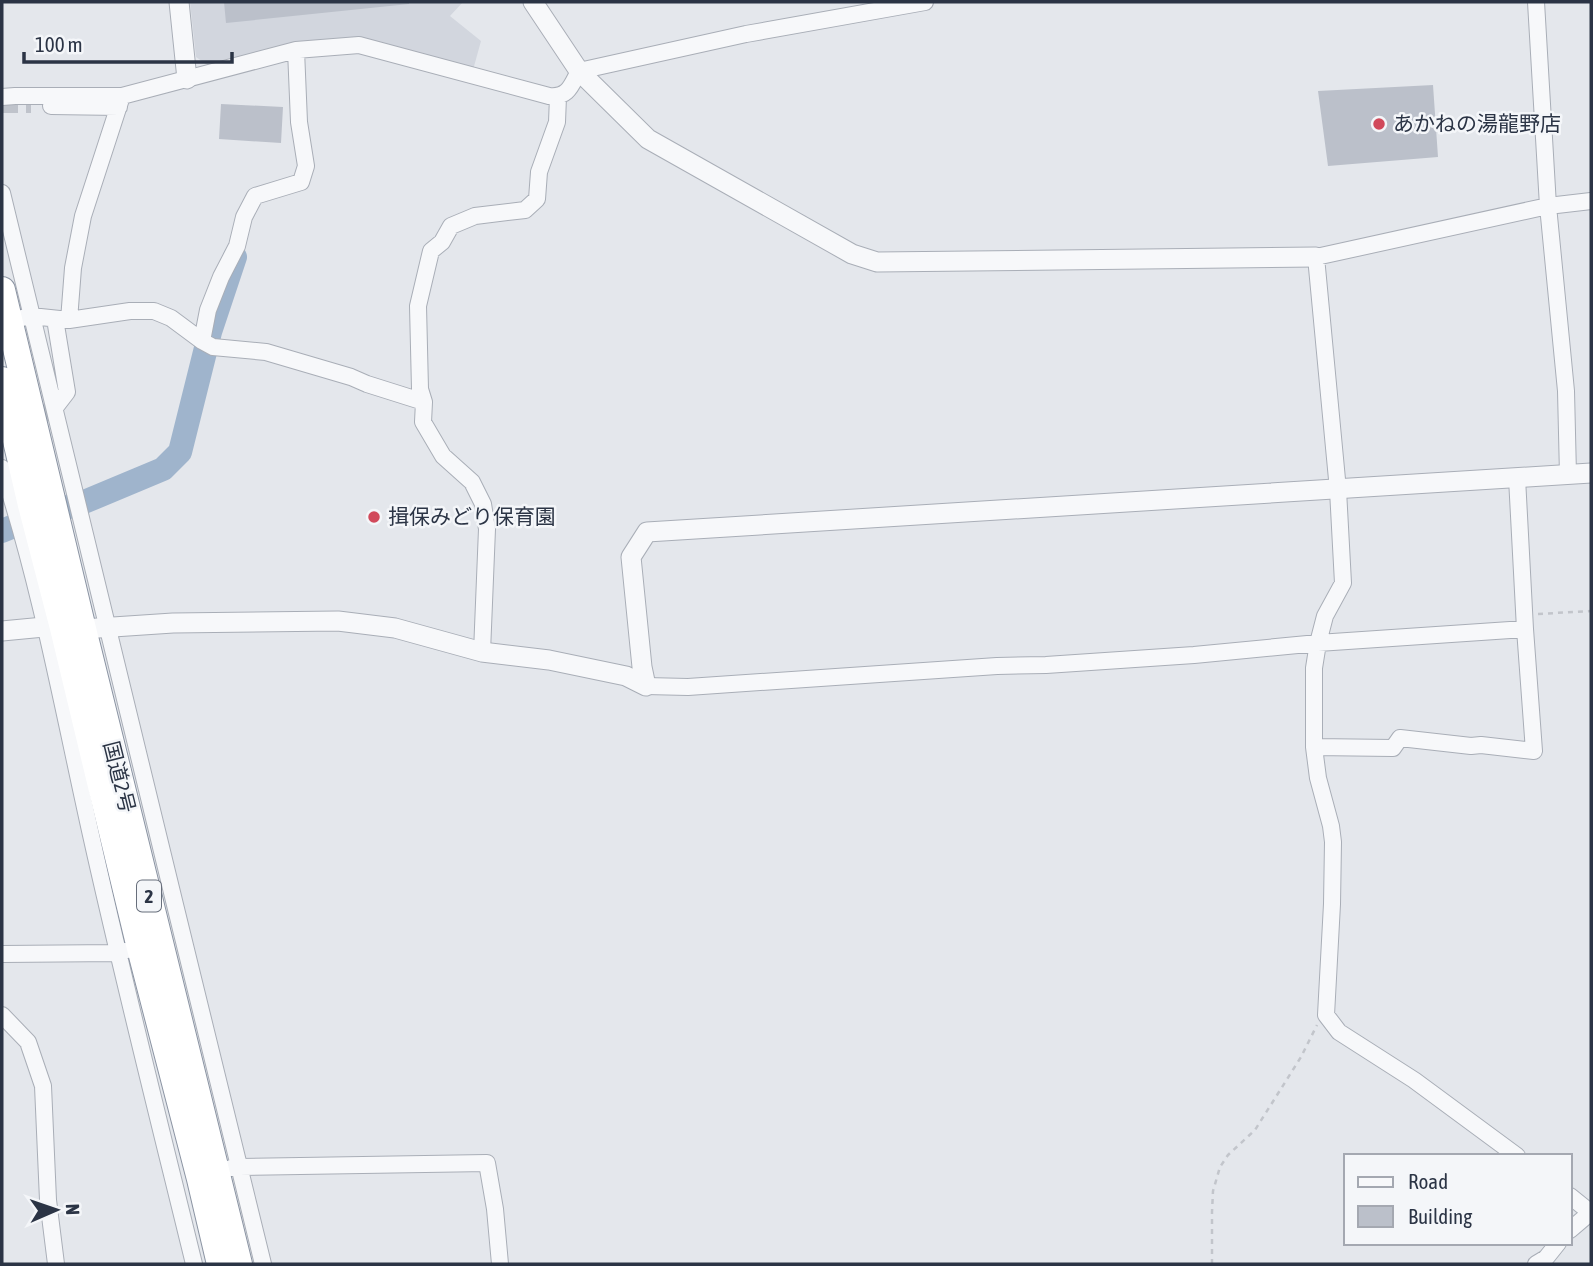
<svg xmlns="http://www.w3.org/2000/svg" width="1593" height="1266" font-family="'Asap Condensed','Noto Sans JP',sans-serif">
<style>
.built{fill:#d2d6de}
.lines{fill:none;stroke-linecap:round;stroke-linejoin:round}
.river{stroke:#9fb4cc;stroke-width:24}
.building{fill:#bbc0ca}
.minor-tunnel{stroke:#bfc3cb;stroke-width:16;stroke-dasharray:16 8;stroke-linecap:butt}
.minor-casing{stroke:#a9aeb7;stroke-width:18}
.tertiary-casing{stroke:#a9aeb7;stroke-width:21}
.trunk-casing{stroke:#8b94a3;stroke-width:28}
.path{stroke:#c2c5cb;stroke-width:2.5;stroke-dasharray:5 5;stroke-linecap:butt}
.minor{stroke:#f7f8fa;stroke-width:16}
.tertiary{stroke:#f7f8fa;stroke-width:19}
.trunk{stroke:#fff;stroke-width:26}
.poi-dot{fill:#d1495b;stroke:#f4f6f9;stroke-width:2.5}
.labels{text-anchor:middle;stroke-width:5;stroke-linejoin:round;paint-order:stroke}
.shield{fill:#f4f6f9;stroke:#676e7b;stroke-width:2}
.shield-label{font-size:19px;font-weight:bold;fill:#2b3445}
.poi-label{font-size:21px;fill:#2b3445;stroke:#f4f6f9;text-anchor:start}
.street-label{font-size:21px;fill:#2b3445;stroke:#f4f6f9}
</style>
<rect width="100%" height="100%" fill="#e4e7ec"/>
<path class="built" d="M190 2H463L450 16 481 41 473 70 357 38 291 44 206 64 196 57Z"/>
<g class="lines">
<path class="river" d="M2 531 34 518 84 502 163 469 180 452 210 332 235 257"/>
</g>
<path class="building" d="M224 2H409V4L226 23Z
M1433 85 1438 157 1328 166 1318 91Z
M221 104 283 107 281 143 219 139Z"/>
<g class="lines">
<path class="minor-tunnel" d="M2 105H31
M2 443 57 405"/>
<defs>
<path id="minor" d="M1536 2 1548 206 1566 391 1568 475
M2 97 15 96H122L296 50 359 45 549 96C568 98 571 86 579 71L746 34 925 2
M51 106 119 107
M2 193C87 550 176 907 263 1264
M22 318 31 316 69 320 130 311H154L171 318 202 341 213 347 266 352 351 377 367 384 424 402
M55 319 67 392 57 405
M69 320 73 268 83 216 122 96
M202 341 208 310 221 277 237 246 244 217 255 196 301 182 306 166 299 122 296 50
M2 468C41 586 64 714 91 835 123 979 159 1121 194 1264
M482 652 487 529 483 504 472 482 443 456 423 422 424 402 420 389 418 306 431 251 442 242 451 226 475 216 525 210 537 199 539 172 557 122 558 97
M646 686 688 687 997 666 1046 665 1194 655 1318 643 1525 629
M1314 747 1393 748 1400 738 1471 746 1481 745 1534 751 1525 629 1517 478
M2 954 117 953 125 951
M2 1015 28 1042 43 1086 48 1200 56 1264
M1517 1156 1414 1080 1339 1032 1326 1015 1332 904 1333 842 1331 826 1318 778 1314 747V668L1318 643 1325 616 1343 583 1338 490 1316 257 1548 206 1591 201
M231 1168 239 1167 487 1163 495 1209 500 1264
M1570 1196 1591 1213
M1570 1230 1591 1212
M1536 1264 1546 1258 1558 1243"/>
<path id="tertiary" d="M179 2 187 79
M533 2 579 71 648 139 852 254 877 262 1316 257
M2 631 44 627 83 629 173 623 338 621 395 628 482 652 549 660 626 676 646 686
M646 686 642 667 631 557 647 532 1591 473"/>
<path id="trunk" d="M2 290 83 629 239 1264
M2 380 31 505 63 628 140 948 200 1179 220 1264"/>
</defs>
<use href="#minor" class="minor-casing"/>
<use href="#tertiary" class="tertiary-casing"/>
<use href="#trunk" class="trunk-casing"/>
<path class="path" d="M1538 614 1591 611
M1212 1264V1212L1213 1191 1220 1167 1228 1155 1255 1130 1301 1057 1317 1025"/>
<use href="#minor" class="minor"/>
<use href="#tertiary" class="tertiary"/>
<use href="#trunk" class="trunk"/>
</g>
<g class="poi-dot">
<circle cx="1379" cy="124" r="7"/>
<circle cx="374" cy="517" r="7"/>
</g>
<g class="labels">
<rect class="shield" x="137" y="880.5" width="24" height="31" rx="5"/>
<g class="shield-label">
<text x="149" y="903">2</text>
</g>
<g class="poi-label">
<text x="1393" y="131">あかねの湯龍野店</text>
<text x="388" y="524">揖保みどり保育園</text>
</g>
<g class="street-label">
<text transform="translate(119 777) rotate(76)" y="7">国道2号</text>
</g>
</g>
<rect width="1593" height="1266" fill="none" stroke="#2b3445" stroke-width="7"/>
<rect x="1344" y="1154" width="228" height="91" fill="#f4f6f9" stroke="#a4a8b1" stroke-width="2"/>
<rect x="1358" y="1177" width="35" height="10" fill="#f7f8fa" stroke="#a4a8b1" stroke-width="2"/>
<text x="1408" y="1189" font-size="21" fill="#2b3445">Road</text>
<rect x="1358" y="1206" width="35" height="21" fill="#bbc0ca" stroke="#a4a8b1" stroke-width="2"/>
<text x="1408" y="1224" font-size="21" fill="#2b3445">Building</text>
<g transform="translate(56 1210) rotate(88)" stroke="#f4f6f9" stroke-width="5" paint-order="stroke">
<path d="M0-5L12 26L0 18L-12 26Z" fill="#2b3445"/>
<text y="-10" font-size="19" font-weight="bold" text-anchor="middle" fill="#2b3445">N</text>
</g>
<path d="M24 52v10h208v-10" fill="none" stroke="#2b3445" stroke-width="3.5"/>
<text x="35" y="52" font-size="21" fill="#2b3445" stroke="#f4f6f9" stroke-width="5" paint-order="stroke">100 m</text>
</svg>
